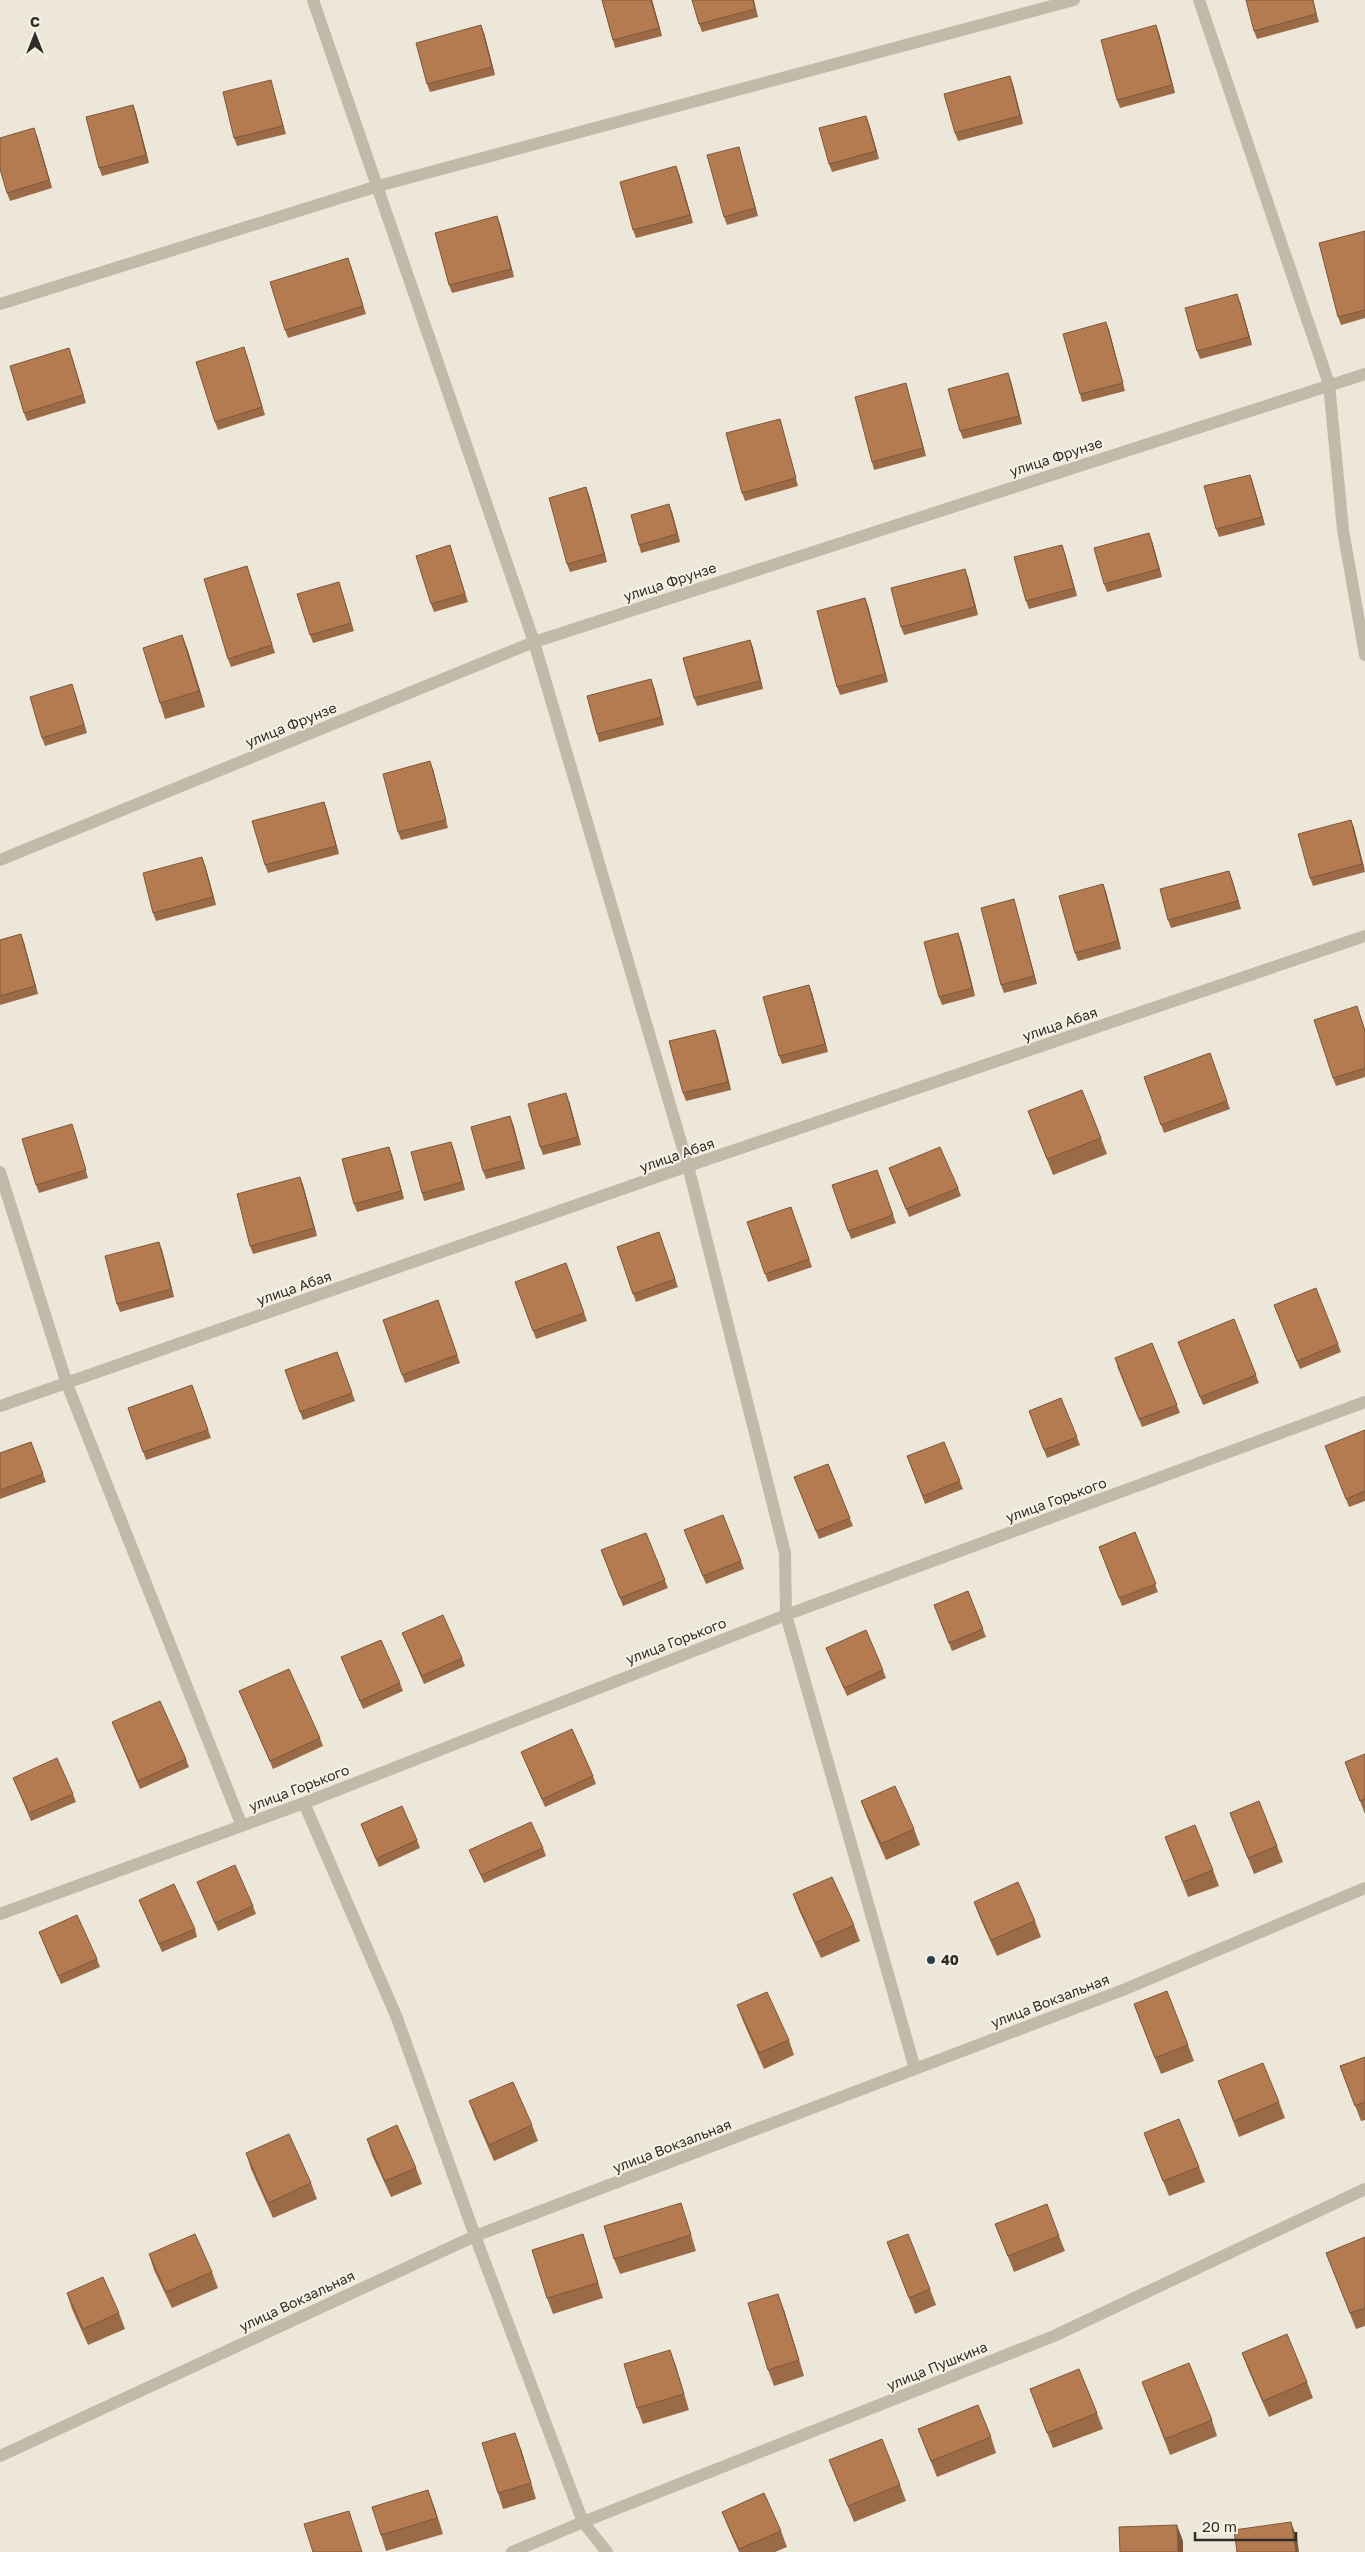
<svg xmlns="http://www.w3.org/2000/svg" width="1365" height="2552" font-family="'Golos Text',sans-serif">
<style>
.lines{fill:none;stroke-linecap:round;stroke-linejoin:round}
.minor{stroke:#c3b9a8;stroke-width:12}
.wall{fill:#9b6a46}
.shaded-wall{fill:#7e5639}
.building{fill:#b47b51;stroke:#7e5639}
.poi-dot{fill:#23424d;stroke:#f6f1e5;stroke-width:2}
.labels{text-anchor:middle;stroke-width:4;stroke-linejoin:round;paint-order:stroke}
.street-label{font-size:14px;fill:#312c27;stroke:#f6f1e5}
.poi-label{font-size:14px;font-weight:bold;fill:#312c27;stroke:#f6f1e5;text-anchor:start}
</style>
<rect width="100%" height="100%" fill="#ede7da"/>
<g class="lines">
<path class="minor" d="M313 0 534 642 688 1166 785 1553 786 1615 915 2069
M1199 0 1329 384 1343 530 1365 655
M0 304 378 186 1074 0
M0 860 534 642 1365 374
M0 1172 67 1384 242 1826
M0 1406 688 1166 1365 936
M304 1803 397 2018 475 2236 583 2522 607 2552
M0 1914 304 1803 786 1615 1365 1402
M0 2456 475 2236 1123 1990 1365 1888
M512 2552 583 2522 1054 2336 1365 2189"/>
</g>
<path class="wall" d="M602 0H652L662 36 615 48 613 40Z
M754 0 758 17 702 32 699 24Z
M1313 0 1319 22 1257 39 1254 31Z
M484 33 495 75 430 92 427 84Z
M1159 33 1175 93 1120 108 1117 100Z
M1010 76 1023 124 958 141 955 133Z
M273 88 286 134 237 146 234 138Z
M133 105 136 113 149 163 102 176 99 168Z
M869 124 879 159 832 172 829 164Z
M37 136 52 188 10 201 7 193Z
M739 147 741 155 758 216 727 225 724 217Z
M679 174 693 223 636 238 633 230Z
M500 224 514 277 452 293 449 285Z
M1365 231V318L1341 325 1338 317Z
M351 266 366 314 288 338 285 330Z
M1240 302 1252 345 1200 359 1197 351Z
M1109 330 1125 391 1082 402 1080 394Z
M247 355 265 415 218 430 215 422Z
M72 356 86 403 27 421 24 413Z
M1008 373 1022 424 963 439 960 431Z
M906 383 908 391 926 456 874 470 872 462Z
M780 419 782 427 798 486 745 501 742 493Z
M1250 475 1265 525 1219 537 1216 529Z
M589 495 607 562 570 572 567 564Z
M672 512 680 542 641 553 639 545Z
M1152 541 1162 577 1107 592 1104 584Z
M450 545 468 602 434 612 431 604Z
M1062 545 1077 596 1029 609 1026 601Z
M247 566 275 653 231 667 228 659Z
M968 577 978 615 904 635 901 627Z
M339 582 354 631 313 643 310 635Z
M865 598 868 606 888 682 840 695 837 687Z
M182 635 188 651 205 707 165 719 160 703Z
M750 640 753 648 763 689 697 706 694 698Z
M654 687 664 725 599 742 597 734Z
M75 692 87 733 45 746 42 738Z
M433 769 448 828 401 840 398 832Z
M324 802 339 854 268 873 265 865Z
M1351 820 1354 828 1365 872 1313 886 1310 878Z
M205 865 216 905 156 921 153 913Z
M1232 879 1241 909 1171 928 1168 920Z
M1103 884 1106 892 1121 949 1078 961 1075 953Z
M1016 907 1037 984 1004 993 1001 985Z
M21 934 38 994 0 1005V940Z
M961 941 975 996 942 1005 939 997Z
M812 993 828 1052 782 1064 779 1056Z
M1357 1006 1365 1030V1077L1336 1086 1333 1078Z
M715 1030 718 1038 731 1090 686 1101 683 1093Z
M1210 1053 1230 1109 1164 1133 1144 1077Z
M569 1101 581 1145 543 1155 540 1147Z
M1028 1111 1101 1138 1107 1154 1053 1175Z
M513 1124 525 1169 486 1179 483 1171Z
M75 1132 88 1178 39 1193 36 1185Z
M454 1150 465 1190 424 1201 422 1193Z
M392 1155 404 1199 357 1212 354 1204Z
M889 1168 958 1188 961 1196 909 1217Z
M877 1170 896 1223 851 1239 832 1185Z
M300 1177 303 1185 317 1236 253 1254 250 1246Z
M791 1207 812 1267 768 1282 747 1222Z
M659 1232 678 1287 636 1302 617 1247Z
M162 1250 174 1297 120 1312 117 1304Z
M566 1263 587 1321 536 1339 515 1282Z
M438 1300 460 1363 405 1383 383 1320Z
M1277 1313 1338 1344 1341 1352 1300 1369Z
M1234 1319 1259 1383 1203 1405 1178 1342Z
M1152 1343 1180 1413 1142 1427 1117 1366Z
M337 1352 355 1401 303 1420 300 1412Z
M192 1385 211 1438 146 1460 128 1408Z
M1061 1398 1080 1445 1047 1458 1029 1411Z
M1365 1430V1501L1349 1507 1325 1446Z
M31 1442 46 1482 0 1499V1453Z
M944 1442 963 1489 925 1504 910 1464Z
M828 1464 853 1526 819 1539 797 1485Z
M723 1515 744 1569 706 1584 687 1538Z
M1135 1532 1158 1592 1122 1606 1099 1547Z
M646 1533 668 1588 623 1606 601 1550Z
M968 1591 986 1637 952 1651 937 1613Z
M402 1633 462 1658 465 1666 424 1684Z
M826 1648 883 1670 886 1678 847 1696Z
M341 1657 400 1683 403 1691 363 1709Z
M239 1691 320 1738 323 1746 273 1769Z
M112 1722 186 1759 189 1767 140 1789Z
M521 1752 593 1776 596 1784 545 1807Z
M1365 1754V1814L1345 1762Z
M13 1778 73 1794 76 1802 31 1821Z
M861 1801 914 1829 920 1845 886 1860 867 1817Z
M1230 1813 1277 1846 1283 1862 1254 1874Z
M361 1824 417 1840 420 1848 379 1867Z
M1165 1837 1213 1870 1219 1886 1188 1897Z
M543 1848 546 1856 484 1883 469 1850Z
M197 1882 253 1906 256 1914 218 1931Z
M793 1894 854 1925 860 1941 821 1958 799 1910Z
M139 1900 195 1929 197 1937 162 1952Z
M974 1902 1035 1921 1041 1937 997 1956 980 1918Z
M39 1932 97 1959 100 1967 61 1984Z
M1134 2004 1188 2045 1194 2061 1161 2074Z
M737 2005 789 2040 794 2055 764 2069 743 2021Z
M1365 2057V2120L1361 2121 1340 2066Z
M1218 2081 1279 2102 1285 2118 1239 2137Z
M469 2101 532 2125 538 2141 494 2161 475 2117Z
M1144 2133 1199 2167 1205 2182 1169 2196Z
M367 2139 416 2168 422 2184 391 2197 372 2155Z
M246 2153 311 2183 317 2199 273 2218 251 2169Z
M686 2218 696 2251 620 2274 614 2259Z
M995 2224 1059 2236 1065 2251 1014 2272Z
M583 2234 603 2298 553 2314 547 2298Z
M1365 2237V2326L1356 2329 1326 2253Z
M887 2242 930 2289 936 2305 915 2314Z
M149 2254 212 2272 218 2288 172 2308 154 2270Z
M67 2293 119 2313 125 2329 88 2345 72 2309Z
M784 2310 804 2376 774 2386 768 2370Z
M670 2350 689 2410 643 2424 637 2408Z
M1242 2353 1307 2382 1313 2398 1269 2417 1248 2369Z
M1142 2382 1212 2420 1217 2436 1170 2455Z
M1030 2389 1097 2413 1103 2429 1053 2448Z
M918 2429 991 2437 996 2453 937 2477Z
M521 2449 536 2499 503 2509 498 2493Z
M829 2460 900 2485 906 2501 854 2522Z
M428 2490 443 2534 386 2551 381 2535Z
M722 2512 781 2531 787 2547 775 2552H739L728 2527Z"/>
<path class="shaded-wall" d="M651 0H652L662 36 659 28Z
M481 25 484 33 495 75 492 67Z
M1156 25 1159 33 1175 93 1172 85Z
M1010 76 1013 84 1023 124 1020 116Z
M133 105 136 113 149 163 146 155Z
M866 116 869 124 879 159 876 151Z
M34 128 37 136 52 188 49 180Z
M739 147 741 155 758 216 755 208Z
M676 166 679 174 693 223 690 215Z
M497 216 500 224 514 277 511 269Z
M1237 294 1240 302 1252 345 1249 337Z
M1106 322 1109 330 1125 391 1123 383Z
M1008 373 1011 381 1022 424 1019 416Z
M906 383 908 391 926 456 923 448Z
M1250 475 1253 483 1265 525 1262 517Z
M586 487 589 495 607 562 604 554Z
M669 504 672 512 680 542 677 534Z
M1149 533 1152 541 1162 577 1159 569Z
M1062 545 1065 553 1077 596 1074 588Z
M965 569 968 577 978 615 975 607Z
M865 598 868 606 888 682 885 674Z
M182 635 188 651 205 707 199 691Z
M750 640 753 648 763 689 760 681Z
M651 679 654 687 664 725 661 717Z
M430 761 433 769 448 828 446 820Z
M324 802 327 810 339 854 336 846Z
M1351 820 1354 828 1365 871 1362 864Z
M202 857 205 865 216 905 213 897Z
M1229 871 1232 879 1241 909 1238 901Z
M1103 884 1106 892 1121 949 1118 941Z
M1014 899 1016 907 1037 984 1034 976Z
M958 933 961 941 975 996 972 988Z
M21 934 24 942 38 994 35 986Z
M809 985 812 993 828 1052 825 1044Z
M715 1030 718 1038 731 1090 728 1082Z
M566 1093 569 1101 581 1145 578 1137Z
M510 1116 513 1124 525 1169 522 1161Z
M451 1142 454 1150 465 1190 462 1182Z
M389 1147 392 1155 404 1199 401 1191Z
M300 1177 303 1185 317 1236 314 1228Z
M159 1242 162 1250 174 1297 171 1289Z
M778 2294 784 2310 804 2376 799 2360Z
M670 2350 676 2366 689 2410 684 2394Z
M515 2433 521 2449 536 2499 531 2483Z
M428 2490 434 2506 443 2534 437 2518Z
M1291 2522 1297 2538 1299 2552H1296Z
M1177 2525 1183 2541V2552H1178Z"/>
<path class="building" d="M602 0H651L659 28 613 40Z
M692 0H753L755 9 699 24Z
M1246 0H1313L1316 14 1254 31Z
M481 25 492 67 427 84 416 43Z
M1156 25 1172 85 1117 100 1101 40Z
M1010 76 1020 116 955 133 944 94Z
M271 80 283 126 234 138 223 92Z
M133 105 146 155 99 168 86 117Z
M866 116 876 151 829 164 819 128Z
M34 128 49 180 7 193 0 169V138Z
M739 147 755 208 724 217 707 155Z
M676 166 690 215 633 230 620 182Z
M497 216 511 269 449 285 435 233Z
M1365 231V310L1338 317 1319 243Z
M348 258 363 306 285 330 270 282Z
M1237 294 1249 337 1197 351 1185 308Z
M1106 322 1123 383 1080 394 1063 334Z
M244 347 262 407 215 422 196 362Z
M69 348 83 395 24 413 10 366Z
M1008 373 1019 416 960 431 948 389Z
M906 383 923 448 872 462 855 397Z
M780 419 796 478 742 493 726 433Z
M1250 475 1262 517 1216 529 1204 486Z
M586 487 604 554 567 564 549 498Z
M669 504 677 534 639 545 631 515Z
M1149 533 1159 569 1104 584 1094 548Z
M450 545 465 594 431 604 416 556Z
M1062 545 1074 588 1026 601 1014 557Z
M247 566 272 645 228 659 204 579Z
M965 569 975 607 901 627 891 588Z
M339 582 351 623 310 635 297 594Z
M865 598 885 674 837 687 817 611Z
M182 635 199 691 160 703 143 648Z
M750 640 760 681 694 698 683 658Z
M651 679 661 717 597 734 587 696Z
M72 684 84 725 42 738 30 697Z
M430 761 446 820 398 832 383 774Z
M324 802 336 846 265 865 252 821Z
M1351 820 1362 864 1310 878 1298 834Z
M202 857 213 897 153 913 143 873Z
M1229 871 1238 901 1168 920 1160 889Z
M1103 884 1118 941 1075 953 1059 896Z
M1014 899 1034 976 1001 985 981 908Z
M958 933 972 988 939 997 924 942Z
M21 934 35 986 0 996V940Z
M809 985 825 1044 779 1056 763 997Z
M1357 1006 1365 1031V1068L1333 1078 1314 1020Z
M715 1030 728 1082 683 1093 669 1041Z
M1210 1053 1227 1101 1161 1125 1144 1077Z
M1082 1090 1101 1138 1047 1159 1028 1111Z
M566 1093 578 1137 540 1147 528 1104Z
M510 1116 522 1161 483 1171 471 1127Z
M72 1124 86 1170 36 1185 22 1139Z
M451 1142 462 1182 422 1193 411 1152Z
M389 1147 401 1191 354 1204 342 1159Z
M940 1147 958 1188 906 1209 889 1168Z
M877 1170 893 1215 848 1231 832 1185Z
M300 1177 314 1228 250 1246 237 1194Z
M791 1207 809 1259 765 1274 747 1222Z
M659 1232 675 1279 633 1294 617 1247Z
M159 1242 171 1289 117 1304 105 1256Z
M566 1263 584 1313 533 1331 515 1282Z
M1316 1288 1338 1344 1297 1361 1274 1305Z
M438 1300 457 1355 402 1375 383 1320Z
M1234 1319 1256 1375 1200 1397 1178 1342Z
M1152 1343 1177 1405 1139 1419 1115 1358Z
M337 1352 352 1393 300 1412 285 1370Z
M192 1385 208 1430 143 1452 128 1408Z
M1061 1398 1077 1437 1044 1450 1029 1411Z
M1365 1430V1491L1346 1499 1325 1446Z
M31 1442 43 1474 0 1490V1453Z
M944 1442 960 1481 923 1496 907 1456Z
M828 1464 850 1518 816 1531 794 1477Z
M723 1515 741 1561 703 1576 684 1530Z
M1135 1532 1156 1584 1119 1598 1099 1547Z
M646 1533 665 1580 620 1598 601 1550Z
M968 1591 983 1629 949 1643 934 1605Z
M443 1615 462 1658 422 1676 402 1633Z
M866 1630 883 1670 844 1688 826 1648Z
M381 1640 400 1683 360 1701 341 1657Z
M289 1669 320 1738 270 1761 239 1691Z
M160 1701 186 1759 138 1781 112 1722Z
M572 1729 593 1776 542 1799 521 1752Z
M1365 1754V1799L1360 1801 1345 1762Z
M57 1758 73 1794 29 1813 13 1778Z
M895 1786 914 1829 881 1844 861 1801Z
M1259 1801 1277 1846 1248 1858 1230 1813Z
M402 1806 417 1840 376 1859 361 1824Z
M531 1822 543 1848 481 1875 469 1850Z
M1195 1825 1213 1870 1183 1882 1165 1837Z
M235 1865 253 1906 215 1923 197 1882Z
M832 1877 854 1925 815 1943 793 1894Z
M1018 1882 1035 1921 991 1940 974 1902Z
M174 1884 195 1929 159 1944 139 1900Z
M77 1915 97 1959 58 1976 39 1932Z
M1167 1991 1188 2045 1155 2058 1134 2004Z
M767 1992 789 2040 759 2053 737 2005Z
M1365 2057V2102L1355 2106 1340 2066Z
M1263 2063 1279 2102 1234 2121 1218 2081Z
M513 2082 532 2125 489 2145 469 2101Z
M1179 2119 1199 2167 1163 2181 1144 2133Z
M397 2125 416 2168 385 2181 367 2139Z
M289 2134 311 2183 268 2203 246 2153Z
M681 2203 691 2235 614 2259 604 2226Z
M1047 2204 1059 2236 1008 2256 995 2224Z
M195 2234 212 2272 166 2292 149 2254Z
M583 2234 598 2283 547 2298 532 2250Z
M908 2234 930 2289 909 2298 887 2242Z
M1365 2237V2308L1350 2313 1326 2253Z
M103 2277 119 2313 83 2329 67 2293Z
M778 2294 799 2360 768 2370 748 2303Z
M1287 2334 1307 2382 1263 2401 1242 2353Z
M670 2350 684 2394 637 2408 624 2364Z
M1189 2363 1212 2420 1165 2439 1142 2382Z
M1079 2369 1097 2413 1047 2433 1030 2389Z
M978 2405 991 2437 931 2461 918 2429Z
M515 2433 531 2483 498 2493 482 2443Z
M882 2439 900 2485 848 2506 829 2460Z
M428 2490 437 2518 381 2535 372 2507Z
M764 2493 781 2531 739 2549 722 2512Z
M349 2511 362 2552H313L304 2524Z
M1291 2522 1296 2552H1237L1234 2530Z
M1177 2525 1178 2552H1120L1119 2527Z"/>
<circle class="poi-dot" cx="931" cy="1960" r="5"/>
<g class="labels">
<g class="street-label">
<text transform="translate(1056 457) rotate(-18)" y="5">улица Фрунзе</text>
<text transform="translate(670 582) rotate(-18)" y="5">улица Фрунзе</text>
<text transform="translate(291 725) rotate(-22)" y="5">улица Фрунзе</text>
<text transform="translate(1060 1024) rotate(-19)" y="5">улица Абая</text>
<text transform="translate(677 1155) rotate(-19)" y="5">улица Абая</text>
<text transform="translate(294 1288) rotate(-19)" y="5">улица Абая</text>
<text transform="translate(1056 1500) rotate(-20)" y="5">улица Горького</text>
<text transform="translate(676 1641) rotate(-21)" y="5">улица Горького</text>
<text transform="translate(299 1788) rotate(-21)" y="5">улица Горького</text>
<text transform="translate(1050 2001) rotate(-21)" y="5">улица Вокзальная</text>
<text transform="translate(672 2146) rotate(-21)" y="5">улица Вокзальная</text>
<text transform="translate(297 2301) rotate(-25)" y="5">улица Вокзальная</text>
<text transform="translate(937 2366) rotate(-22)" y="5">улица Пушкина</text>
</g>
<g class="poi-label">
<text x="941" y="1965">40</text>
</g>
</g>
<g transform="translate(35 35)" stroke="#f6f1e5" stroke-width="4" paint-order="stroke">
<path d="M0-4L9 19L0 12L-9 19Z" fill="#312c27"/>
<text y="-8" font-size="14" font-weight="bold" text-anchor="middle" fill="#312c27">С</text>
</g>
<path d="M1195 2532v8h101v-8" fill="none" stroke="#312c27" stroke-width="2.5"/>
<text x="1202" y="2532" font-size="15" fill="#312c27" stroke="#f6f1e5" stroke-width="4" paint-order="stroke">20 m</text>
</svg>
